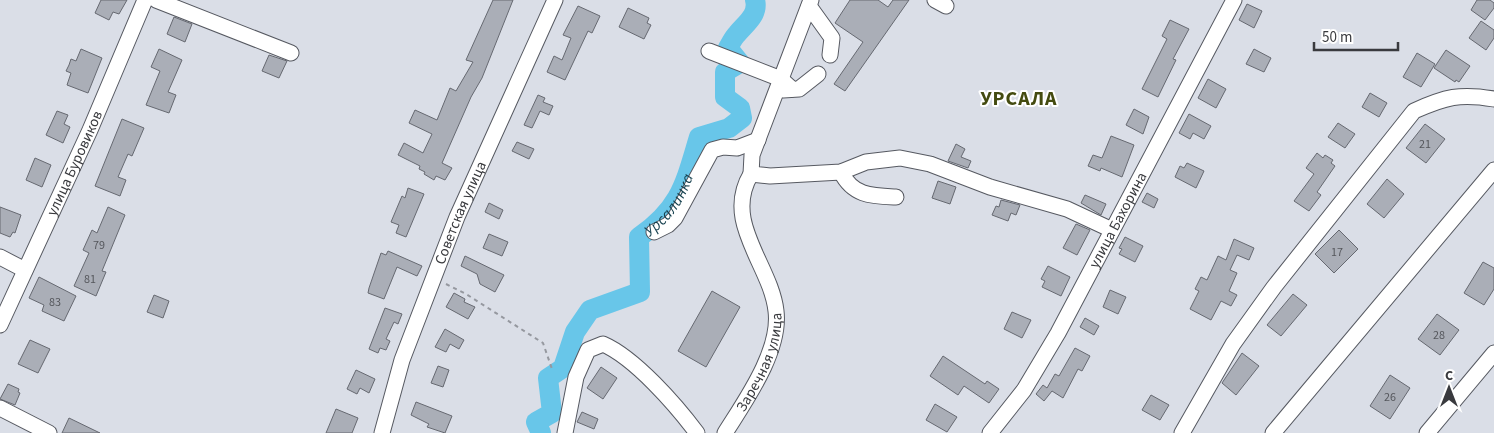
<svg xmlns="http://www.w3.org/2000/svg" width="1494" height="433" font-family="'Source Sans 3',sans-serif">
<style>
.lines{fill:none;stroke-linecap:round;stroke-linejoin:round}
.river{stroke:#68c6e9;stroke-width:20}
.building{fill:#aaaeb7;stroke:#666971}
.minor-casing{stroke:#565961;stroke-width:17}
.path{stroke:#95989f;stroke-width:2;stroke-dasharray:4 4;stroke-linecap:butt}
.minor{stroke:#fff;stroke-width:15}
.labels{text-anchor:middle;stroke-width:4;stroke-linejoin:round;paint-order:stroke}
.number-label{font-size:12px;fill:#55575c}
.street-label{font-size:15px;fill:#393a3e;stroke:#fff}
.water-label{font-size:16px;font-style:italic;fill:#143f4d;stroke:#fff}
.district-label{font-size:20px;font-weight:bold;letter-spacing:1px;fill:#444b10;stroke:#fff}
</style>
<rect width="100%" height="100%" fill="#dadee7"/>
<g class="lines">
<path class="river" id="s1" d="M541 433 536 422 552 413 548 378 563 368 575 332 590 310 640 292 639 237C681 208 685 183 699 137L729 128 742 118 740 108 725 97V72L740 63 728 48C731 43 733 38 737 34 745 24 759 15 755 0"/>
</g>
<path class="building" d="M101 0H127L119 14 113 12 109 20 95 13Z
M493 0H513L482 78 471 97 442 163 452 168 445 180 436 176 434 180 424 174 425 172 419 169 420 166 398 155 404 143 423 153 432 134 409 123 415 110 437 120 450 88 456 91 473 62 466 60Z
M850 0H878L888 7 893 0H909L845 91 834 84 863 42 835 23Z
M1477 0H1490L1494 3V8L1485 20 1471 10Z
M1247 4 1262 11 1254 28 1239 20Z
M578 6 600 16 592 33 588 31 565 80 547 72 554 56 562 60 571 38 563 35Z
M628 8 649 18 647 23 651 25 644 39 619 27Z
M174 17 192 24 185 42 167 34Z
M1170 20 1189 29 1173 59 1176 60 1158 97 1142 89 1167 39 1162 36Z
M1481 21 1494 30V38L1486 50 1469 38Z
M81 49 102 58 88 93 67 85 71 73 66 71 69 65 71 59 76 61Z
M159 49 182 60 168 92 176 95 169 113 146 105 160 71 151 67Z
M1254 49 1271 58 1264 72 1246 64Z
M1446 50 1470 66 1459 82 1456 80 1455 82 1434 68Z
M1417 53 1435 64 1421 87 1403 77Z
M269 55 287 61 279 78 262 71Z
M1208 79 1226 89 1216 108 1198 98Z
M1370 93 1387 103 1379 117 1362 107Z
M538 95 545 98 543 102 553 106 549 115 540 111 532 128 524 125Z
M1134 109 1149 117 1143 134 1126 125Z
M57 111 68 115 64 124 70 127 63 143 46 135Z
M1189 114 1211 126 1204 139 1193 133 1190 139 1179 133Z
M122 119 144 128 132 156 128 154 118 177 126 180 120 196 95 186Z
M1338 123 1355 134 1345 148 1328 137Z
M1425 124 1445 139 1426 163 1406 148Z
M1111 136 1134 145 1122 177 1101 168 1100 171 1088 166 1093 155 1102 158Z
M517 142 534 149 529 159 512 151Z
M956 144 965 149 961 157 971 161 968 168 948 161Z
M1317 153 1323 158 1325 155 1333 160 1331 163 1335 166 1317 192 1321 195 1309 211 1294 201 1314 174 1306 168Z
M35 158 51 165 42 187 26 180Z
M1187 163 1204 171 1196 188 1175 177 1180 166 1184 168Z
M1387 179 1404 194 1384 218 1367 204Z
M938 181 956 187 950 204 932 198Z
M408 188 424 194 406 237 396 233 399 225 391 222 402 196 405 198Z
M1147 193 1158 199 1154 208 1142 202Z
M1085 195 1106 204 1101 215 1081 203Z
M1001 200 1020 205 1016 215 1011 213 1008 221 992 215 996 206 999 207Z
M489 203 503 210 499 219 485 212Z
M0 207 21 215 15 233 13 232 10 237 0 233Z
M108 207 125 215 102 271 106 272 96 296 74 286 89 253 83 250 92 230 97 233Z
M1076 224 1090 230 1077 255 1063 248Z
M1339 230 1358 249 1334 273 1315 254Z
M489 234 508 242 502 256 483 248Z
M1125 237 1143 246 1135 262 1119 254 1122 249 1119 248Z
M1234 239 1254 248 1249 260 1237 255 1230 270 1237 273 1229 291 1237 295 1231 306 1221 301 1211 320 1190 309 1199 291 1195 289 1201 277 1207 280 1218 256 1226 260Z
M388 251 422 266 417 276 397 267 384 299 368 293 369 288 381 253 386 255Z
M465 256 504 275 495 292 480 284 477 274 461 266Z
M1483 262 1494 268V289L1484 305 1464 293Z
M1048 266 1070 277 1061 296 1042 287 1045 281 1041 279Z
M39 277 76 296 64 321 42 311 44 305 29 298Z
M1110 290 1126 297 1118 314 1103 307Z
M712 291 740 307 706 367 678 351Z
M454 293 465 299 464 302 475 307 468 319 446 307Z
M1293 294 1307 305 1281 336 1267 325Z
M154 295 169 301 163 318 147 312Z
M385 308 402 314 398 324 394 322 386 339 390 341 386 350 380 348 378 353 369 349Z
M1012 312 1031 320 1022 338 1004 329Z
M1437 314 1459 330 1440 355 1418 339Z
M1085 318 1099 326 1094 335 1080 327Z
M445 329 464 340 459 349 450 344 446 352 435 347Z
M30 340 50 349 38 373 18 364Z
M1075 348 1090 356 1082 371 1078 369 1063 398 1052 391 1044 401 1036 394 1043 385 1047 388 1055 374 1059 376Z
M1242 353 1259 366 1236 395 1222 383Z
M943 356 985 384 987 381 999 389 989 403 964 386 958 395 930 376Z
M438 366 449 370 443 387 431 383Z
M601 367 617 378 603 399 587 388Z
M356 370 375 379 369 393 360 388 357 394 347 389Z
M1390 375 1410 388 1390 419 1370 406Z
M8 384 19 389 18 392 20 393 15 405 0 399Z
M1151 395 1169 405 1160 420 1142 410Z
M416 402 452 416 445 433 427 427 429 424 411 415Z
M935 404 957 417 947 432 926 420Z
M336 409 358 418 352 433H326Z
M582 412 598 419 594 429 577 422Z
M69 418 100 433H62Z"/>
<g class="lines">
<defs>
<g id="minor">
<path d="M156 0 291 53"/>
<path d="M811 0 752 155 751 174 770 176 841 172 866 162 900 158 930 164 990 187 1067 209 1112 230"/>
<path d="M935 0 946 6"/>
<path d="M809 6 832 38 830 55"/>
<path d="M709 51 781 79 792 89"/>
<path d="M783 90 799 89 818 74"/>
<path d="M841 172C853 196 871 196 896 197"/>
<path d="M654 232 668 225 675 218 712 150 723 147 737 148 758 140"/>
<path d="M0 257 25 270"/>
<path id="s2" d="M0 325 90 130 145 0"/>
<path d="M0 408 49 433"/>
<path id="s3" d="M382 433 402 360 457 217 555 0"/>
<path d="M565 433 576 377 588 350 603 344C635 358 676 405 697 433"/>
<path id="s4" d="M725 433C745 401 781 351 776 311 771 265 722 222 751 174"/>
<path id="s5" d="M990 433 1024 390 1058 333 1234 0"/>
<path d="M1182 433 1233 344 1274 287 1414 111C1445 97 1460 93 1494 99"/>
<path d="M1273 433 1494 170"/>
<path d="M1427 433 1494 353"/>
</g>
</defs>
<use href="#minor" class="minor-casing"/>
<path class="path" d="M446 284 466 294 543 343 552 369"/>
<use href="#minor" class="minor"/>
</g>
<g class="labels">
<g class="number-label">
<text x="1425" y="148">21</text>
<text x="99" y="249">79</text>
<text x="1337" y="256">17</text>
<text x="90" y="283">81</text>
<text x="55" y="306">83</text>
<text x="1439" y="339">28</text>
<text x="1390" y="401">26</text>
</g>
<g class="street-label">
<text dy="5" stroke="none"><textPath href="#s2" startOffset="178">улица Буровиков</textPath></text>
<text dy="5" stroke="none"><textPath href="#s3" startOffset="234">Советская улица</textPath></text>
<text dy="5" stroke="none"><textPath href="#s5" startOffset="249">улица Бахорина</textPath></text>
<text dy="5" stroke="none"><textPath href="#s4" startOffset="80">Заречная улица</textPath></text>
</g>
<g class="water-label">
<text dy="6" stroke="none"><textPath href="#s1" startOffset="301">Урсалинка</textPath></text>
</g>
<g class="district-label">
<text x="1019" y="105">УРСАЛА</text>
</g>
</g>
<g transform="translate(1449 388)" stroke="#ffffff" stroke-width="4" paint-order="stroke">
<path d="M0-4L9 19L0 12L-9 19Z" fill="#393a3e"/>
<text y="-8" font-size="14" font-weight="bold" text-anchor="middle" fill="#393a3e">С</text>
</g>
<path d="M1314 42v8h84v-8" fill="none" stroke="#393a3e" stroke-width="2.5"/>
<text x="1322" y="42" font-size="15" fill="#393a3e" stroke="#ffffff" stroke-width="4" paint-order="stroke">50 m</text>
</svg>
